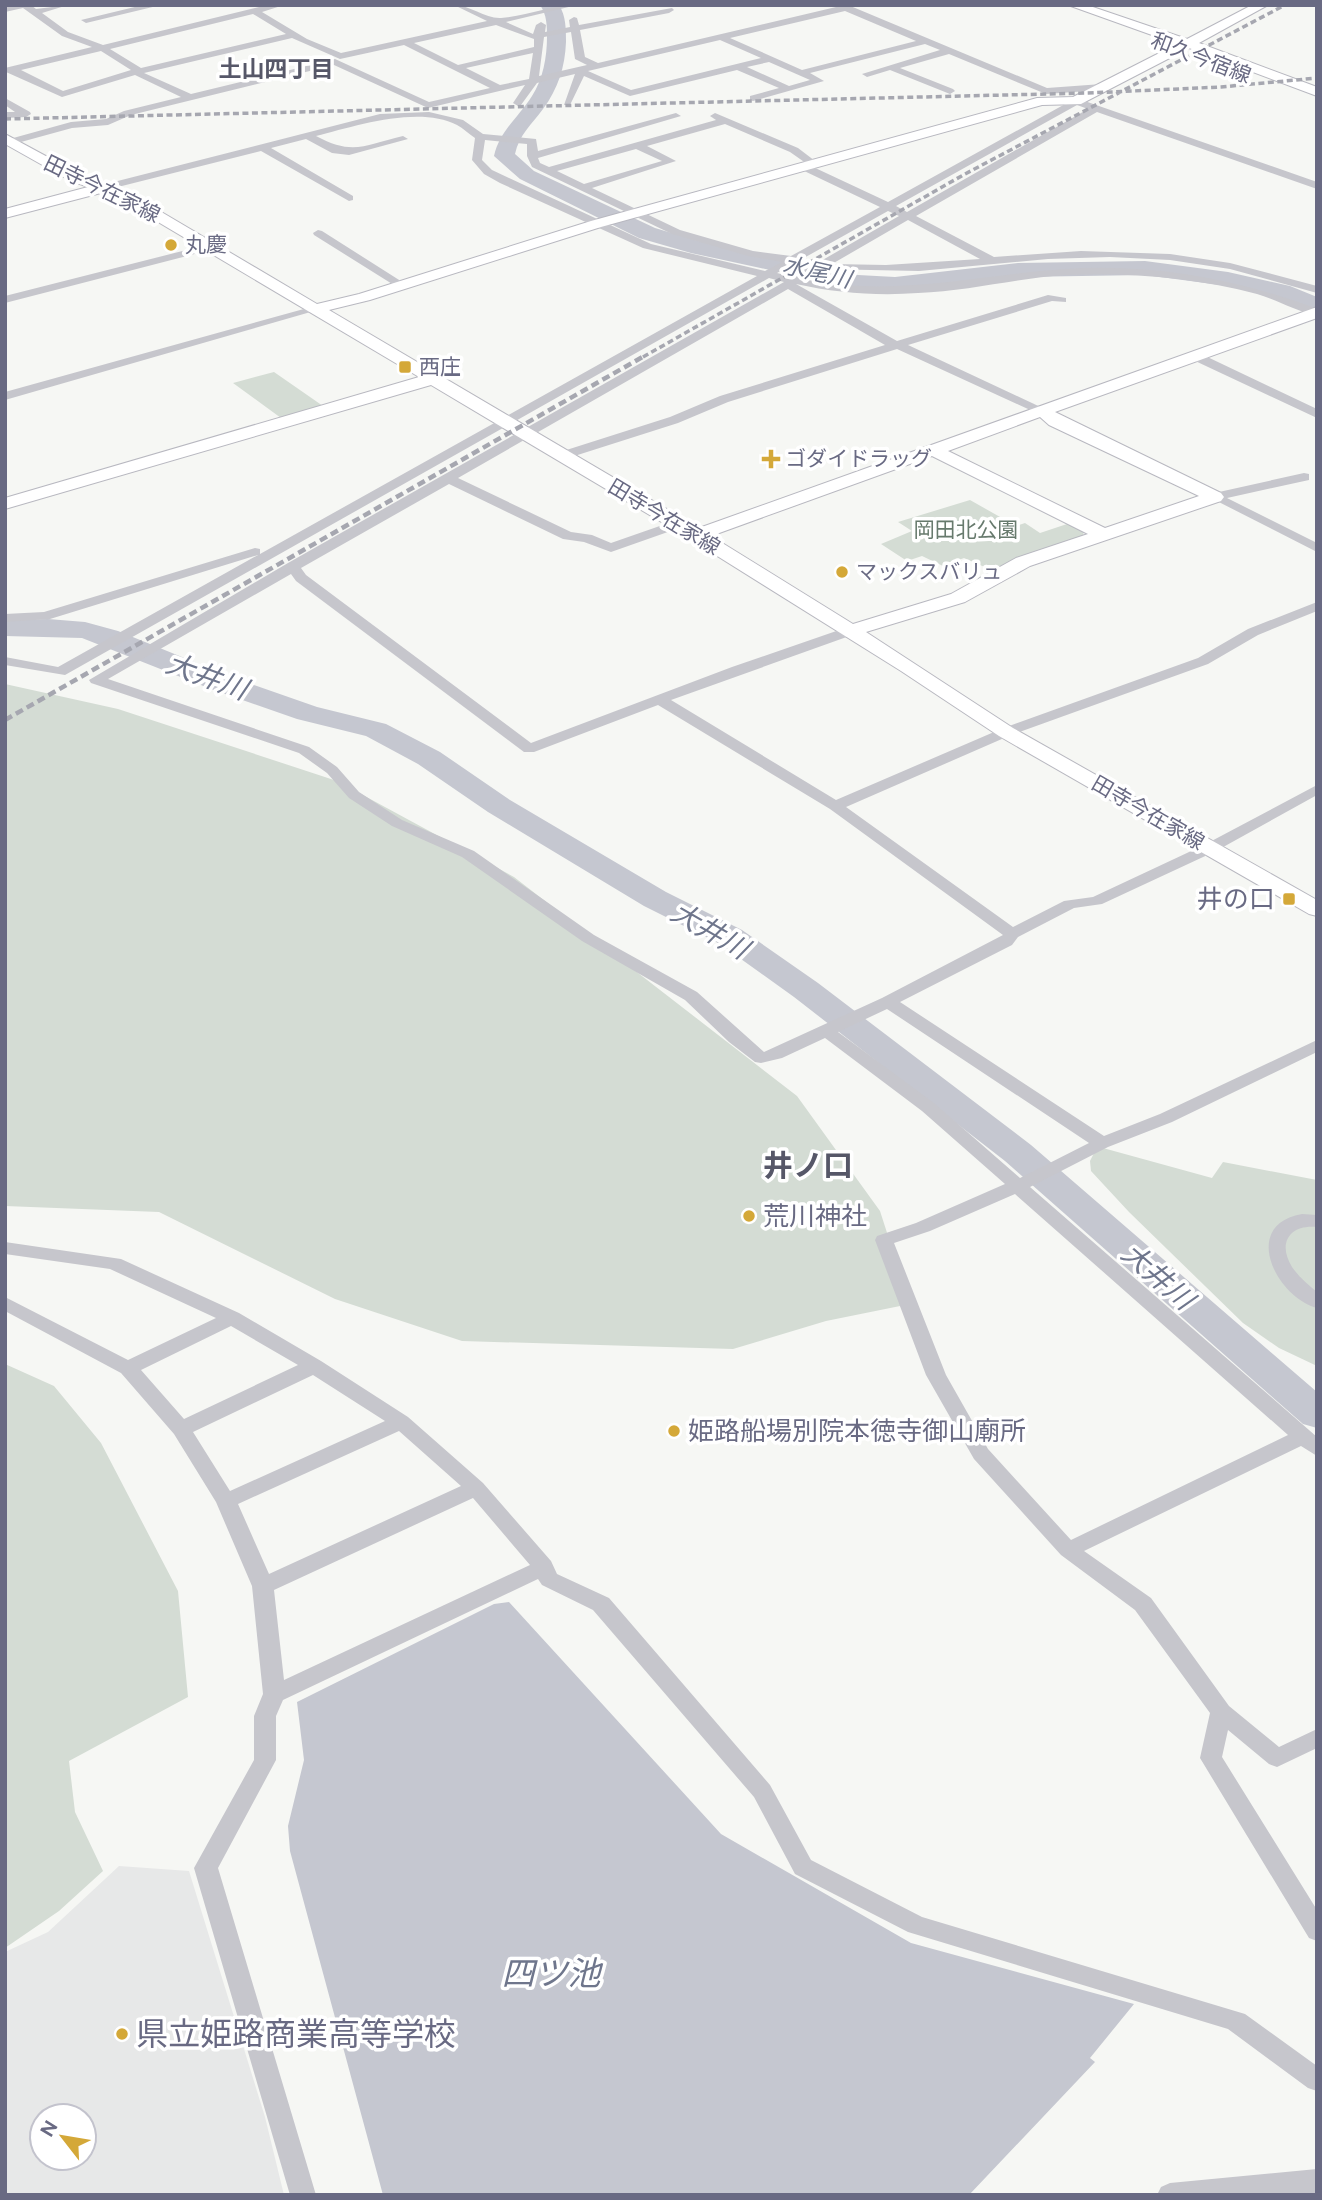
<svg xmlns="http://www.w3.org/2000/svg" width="1322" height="2200" font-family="Figtree,'Noto Sans JP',sans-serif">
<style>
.built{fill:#e7e8e8;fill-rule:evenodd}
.green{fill:#d4dcd4}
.water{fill:#c5c7d0}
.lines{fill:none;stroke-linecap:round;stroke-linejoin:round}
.river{fill:#c5c7d0;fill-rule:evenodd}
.secondary-casing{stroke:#b8b8c0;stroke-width:2}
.street{fill:#c6c6cc;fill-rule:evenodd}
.secondary{fill:#fff;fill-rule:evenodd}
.rail-far1{stroke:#a6a7b0;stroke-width:3.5;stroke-dasharray:6 3.5;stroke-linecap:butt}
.rail{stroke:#a6a7b0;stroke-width:4.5;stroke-dasharray:8 4.5;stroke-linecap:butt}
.poi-dot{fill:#d4a838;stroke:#fff;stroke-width:2.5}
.labels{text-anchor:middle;stroke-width:7;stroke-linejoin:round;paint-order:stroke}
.far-street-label{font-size:21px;fill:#696a83;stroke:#fff}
.far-poi-label{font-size:21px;fill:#696a83;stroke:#fff;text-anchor:start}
.far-park-label{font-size:21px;fill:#677a6d;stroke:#fff}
.far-neighbourhood-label{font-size:23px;font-weight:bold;fill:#565768;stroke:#fff}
.far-water-label{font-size:23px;font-style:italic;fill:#6f768c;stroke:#fff}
.poi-label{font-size:26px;fill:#696a83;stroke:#fff;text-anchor:start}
.water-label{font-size:28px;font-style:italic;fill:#6f768c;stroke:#fff}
.quarter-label{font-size:30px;font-weight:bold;fill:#565768;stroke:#fff}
.near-poi-label{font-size:32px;fill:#696a83;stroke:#fff;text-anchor:start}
.near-water-label{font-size:33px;font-style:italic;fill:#6f768c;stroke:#fff}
</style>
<rect width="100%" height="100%" fill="#f6f7f4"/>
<path class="built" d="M119 1866 189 1871 265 2117 284 2195H5V1952L48 1932ZM42 2116H84V2158H42Z"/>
<path class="green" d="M274 372 323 406 281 418 233 383Z
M970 500 1016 526 1025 523 1040 533 1070 523 1083 530 1084 538 996 572 964 558 943 566 922 556 907 561 881 544 912 531 898 522Z
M5 684 118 709 337 781 514 877 797 1096 880 1211 910 1304 826 1321 733 1349 462 1341 335 1299 159 1212 5 1206Z
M1103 1148 1212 1178 1223 1162 1317 1180V1366L1279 1348 1243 1323 1129 1212 1091 1171 1090 1161 1094 1153Z
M5 1364 54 1386 101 1443 178 1591 188 1697 69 1761 75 1812 103 1871 59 1911 5 1948Z"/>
<path class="water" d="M509 1602 721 1834 911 1943 1134 2004 1090 2058 1095 2062 969 2195H383L290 1851 288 1826 304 1760 297 1702 494 1604Z"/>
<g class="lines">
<path class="river" d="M540 5H559C566 16 566 29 566 42 565 67 558 89 543 109 532 124 519 135 515 154L534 171 655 228 695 240 858 275 895 277 1018 263 1145 261 1228 272 1290 286 1317 297V312L1275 296 1228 286 1145 275 1018 277 895 291 858 289 691 253 639 238 520 179 494 156C500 130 519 117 532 96 543 79 547 57 547 37 547 26 547 15 540 5Z
M48 619 85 622 118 631 231 677 317 707 386 724 440 752 510 800 666 892 742 930 818 983 1031 1145 1317 1392V1428L1303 1424 1005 1161 794 997 720 944 644 906 488 812 418 764 366 736 297 719 211 689 82 638 5 636V620Z"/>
<defs>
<path id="secondary" d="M1068 5H1087L1187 39 1252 5H1268L1199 43 1317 87V96L1189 48 1081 104 1042 105 601 227 370 300 329 310 699 528 1317 307V318L1055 412 1221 493 1224 497 1221 501 1030 566 965 602 866 632 1013 728 1317 900V916L1309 914 999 736 901 671 690 539 431 385 5 509V498L419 377 121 200 101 193 5 218V209L88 187 69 180 5 144V134L79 174 131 194 317 304 359 294 591 221 1037 98 1073 97 1177 44ZM1040 417 1049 425 1199 496 1105 528 948 451ZM932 456 1088 534 1016 558 951 594 853 624 711 536Z"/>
</defs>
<use href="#secondary" class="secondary-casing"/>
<path class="street" d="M10 5H31L36 9 68 5 42 13 68 32 103 45 267 5H284L262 12 307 39 341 53 487 21 454 5C470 5 486 19 501 18 527 16 551 5 577 5L506 22 533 34 536 25 541 22 546 25 545 32 570 27 569 20 574 17 577 18 579 25 672 8 674 10 669 13 580 30 585 57 598 63 836 7 835 5H848L1047 88 1102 84 1107 87 1102 90 1046 94 949 54 900 68 953 89 955 91 950 94 890 70 867 77 862 74 940 50 925 44 810 73 824 81 753 101 750 100V96L779 88 737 70 630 96 584 76 570 105H564L575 74 537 83 521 105 518 106 513 103 525 85 428 108 334 65 131 115 108 125 72 128 10 145 6 144V140L71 122 106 119 124 111 181 97 135 75 62 97 6 72 5 68 9 67 92 47 62 36 23 8 5 12V6ZM845 11 916 41 802 70 730 38ZM253 14 286 34 141 68 110 49ZM496 25 534 39V47L458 65 414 43ZM571 32 575 59 587 65 539 76 544 37ZM292 38 340 59 404 45 490 88 429 102 335 59 191 94 144 73ZM720 40 761 58 631 90 588 71ZM101 51 131 70 63 91 21 70ZM533 53 529 79 500 85 466 68ZM769 62 810 80 789 86 747 67Z
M143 5H161L86 23 81 20Z
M5 98 30 112 31 114 26 117 5 118V112H15L5 105Z
M1076 98 1317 182V189L1097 112 916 216 994 257 1081 251 1170 254 1230 263 1317 286V293L1230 269 1170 260 1110 257 1048 259 919 271 822 269 805 279C893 298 977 275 1065 269 1151 263 1238 279 1317 309V316C1296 311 1277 300 1257 294 1197 278 1129 272 1066 275 1017 278 968 291 918 293 878 296 836 293 796 284L897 341 1048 295 1066 298V302L1052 301 908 345 1049 411 1039 414 897 349 728 402 678 423 565 459H557V453L670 417 720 396 885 345 788 289 458 478 571 532 592 535 611 543 677 520 682 521V527L611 552 584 542 563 539 449 484 301 568 306 575 531 743 732 667 845 628H855V634L671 700 836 800 1001 729 1198 658 1248 629 1317 602V611L1258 635 1208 664 1011 735 846 807 1013 927 1064 901 1093 897 1204 845 1317 785V795L1216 851 1102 904 1074 908 1018 937 1012 945 900 1002 1104 1136 1160 1114 1317 1040V1052L1172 1122 1108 1147 1030 1187 1317 1437V1456L1301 1446 1084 1551 1151 1598 1229 1706 1279 1747 1317 1729V1748L1277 1767 1269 1764 1228 1730 1222 1757 1317 1910V1941L1309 1938 1200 1758 1210 1713 1135 1610 1061 1555 974 1459 926 1375 875 1240 877 1236 916 1223 1005 1184 922 1111 825 1038 782 1058 761 1063 755 1062 729 1042 685 1000 582 941 462 857 392 826 349 798 327 773 299 753 91 683 89 680 288 563 784 282 769 278 65 675 5 665V657L58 667 258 555 50 619 5 622V614L44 612 255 548 260 549V554L757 276 643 248 500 183 484 174 472 160 475 138C469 134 463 128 457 125 419 105 355 126 316 136 353 156 365 145 403 136L408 139 349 155 332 153 306 139 271 148 353 196V200L349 201 261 151 102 191 97 188 98 186 380 114 429 112 463 120 483 134 536 139 538 151 676 113 681 116 538 158 540 163 549 167 716 120 710 116 715 113 798 148 819 164 811 166 888 202ZM1077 105 1088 109 907 212 896 206ZM725 124 790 152 810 166 800 165V169L880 207 791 256 753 251 680 230 592 188 676 161 647 146ZM485 140 527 144V156L532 167 672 234 748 256 782 262 765 271 651 244 492 170 482 160ZM636 149 662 161 584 184 557 171ZM888 211 899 216 793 277 777 273ZM908 220 980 259 886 265 832 264ZM291 574 296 581 524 752H534L658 705 830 809 1003 935 882 998 764 1052 697 992 594 935 474 851 402 820 359 792 337 767 309 747 108 679ZM887 1009 1089 1143 1020 1178 934 1103 838 1032ZM1015 1194 1288 1435 1071 1540 988 1449 946 1375 894 1243 930 1231Z
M318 230 322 231 407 285 397 287 314 235 313 233Z
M210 244 215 247 214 249 5 303V296Z
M311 307 321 309 5 400V392Z
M1191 353H1199L1317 409V418L1191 359Z
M1304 473 1309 474V480L1227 498 1317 543V552L1209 497 1210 494Z
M1302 1214 1317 1215V1227C1290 1224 1277 1243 1292 1267 1299 1277 1308 1285 1317 1292V1308C1276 1297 1240 1225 1302 1214Z
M5 1242 121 1259 239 1313 321 1361 408 1417 483 1483 551 1561 557 1574 609 1598 770 1785 811 1860 922 1917 1245 2014 1317 2066V2091L1308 2088 1228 2029 908 1932 795 1874 754 1797 593 1610 542 1585 538 1579 283 1700 276 1716V1760L218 1868 316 2195H290L194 1868 254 1760V1716L263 1694 252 1586 216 1502 174 1434 121 1373 5 1311V1297L128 1360 216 1318 110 1269 5 1254ZM231 1326 298 1365 184 1419 141 1370ZM313 1375 385 1421 230 1491 193 1432ZM399 1431 461 1486 269 1574 238 1504ZM473 1498 530 1565 284 1680 274 1590Z
M1317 2169V2193L1157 2195 1161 2187 1170 2183Z"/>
<use href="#secondary" class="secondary"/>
<path class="rail-far1" d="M5 119 1088 93 1221 87 1317 78
M643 357 965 174 1285 5"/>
<path class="rail" d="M5 720 646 355"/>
</g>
<g class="poi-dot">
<circle cx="171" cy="245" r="7"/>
<rect x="398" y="360" width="14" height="14" rx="3.5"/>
<path d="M767.5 448.5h7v7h7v7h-7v7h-7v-7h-7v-7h7z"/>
<circle cx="842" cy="572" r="7"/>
<rect x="1282" y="892" width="14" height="14" rx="3.5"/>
<circle cx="749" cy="1216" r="7"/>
<circle cx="674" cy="1431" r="7"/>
<circle cx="122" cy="2034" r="7"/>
</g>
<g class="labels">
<g class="far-street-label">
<text transform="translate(1201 58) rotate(21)" y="7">和久今宿線</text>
<text transform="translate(102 189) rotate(26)" y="7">田寺今在家線</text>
<text transform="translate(664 517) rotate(31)" y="7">田寺今在家線</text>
<text transform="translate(1148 813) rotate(30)" y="7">田寺今在家線</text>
</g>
<g class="far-poi-label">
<text x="185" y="252">丸慶</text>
<text x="419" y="374">西庄</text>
<text x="785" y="466">ゴダイドラッグ</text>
<text x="856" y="579">マックスバリュ</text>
</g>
<g class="far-park-label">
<text x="966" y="537">岡田北公園</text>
</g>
<g class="far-neighbourhood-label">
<text x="276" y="77">土山四丁目</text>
</g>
<g class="far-water-label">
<text transform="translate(817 272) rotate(13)" y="8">水尾川</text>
</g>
<g class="poi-label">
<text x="1275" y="908" text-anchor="end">井の口</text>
<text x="763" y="1225">荒川神社</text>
<text x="688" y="1440">姫路船場別院本徳寺御山廟所</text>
</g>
<g class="water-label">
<text transform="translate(207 676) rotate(20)" y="10">大井川</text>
<text transform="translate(710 930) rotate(30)" y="10">大井川</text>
<text transform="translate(1158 1276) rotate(41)" y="10">大井川</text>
</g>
<g class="quarter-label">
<text x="808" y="1176">井ノ口</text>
</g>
<g class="near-poi-label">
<text x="136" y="2045">県立姫路商業高等学校</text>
</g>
<g class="near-water-label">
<text x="551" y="1985">四ツ池</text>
</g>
</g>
<rect width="1322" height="2200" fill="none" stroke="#696a83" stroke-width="14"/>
<g transform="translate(63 2137) rotate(301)"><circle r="33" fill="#ffffff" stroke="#c3c3cd" stroke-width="2"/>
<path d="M0-5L12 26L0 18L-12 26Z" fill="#d4a838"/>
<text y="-10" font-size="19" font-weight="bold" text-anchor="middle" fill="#696a83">N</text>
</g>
</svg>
